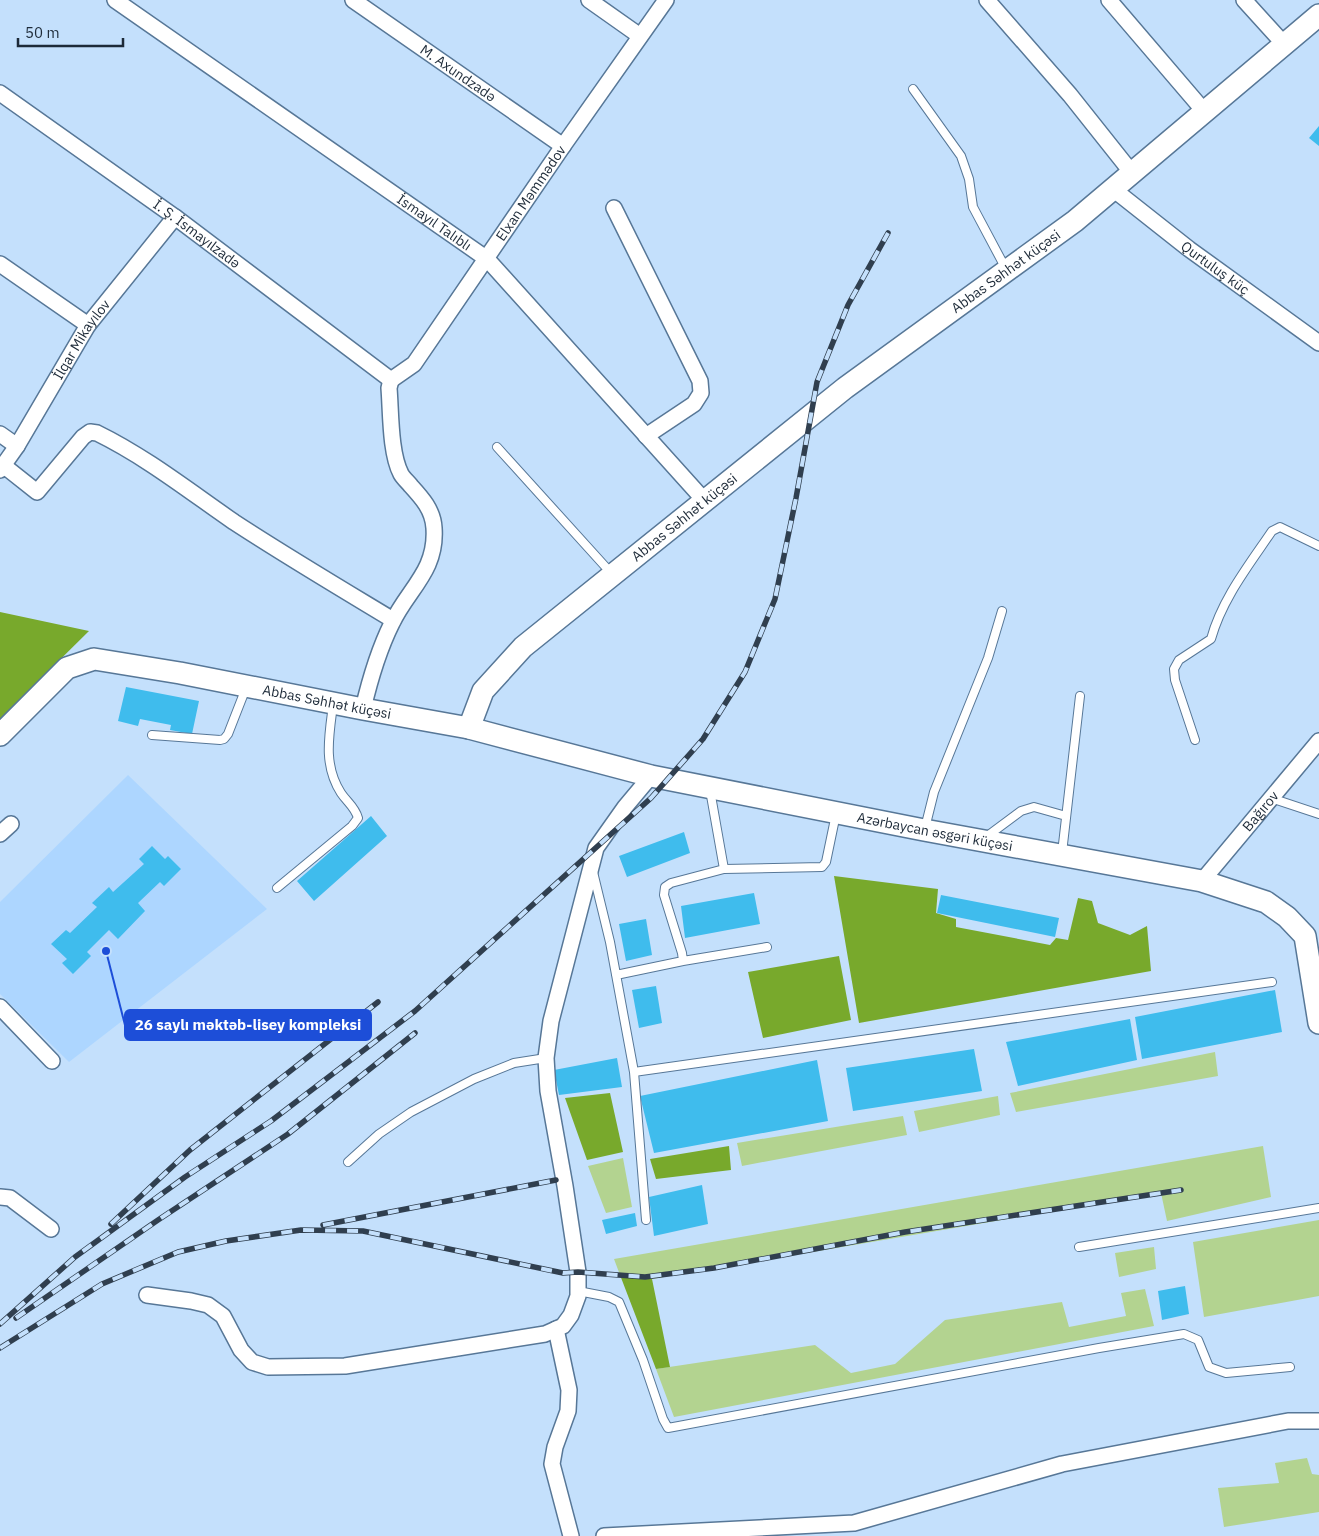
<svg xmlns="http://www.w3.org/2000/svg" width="1319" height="1536" font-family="'IBM Plex Sans',sans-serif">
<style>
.built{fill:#add6ff}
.green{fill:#b3d390}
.forest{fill:#78a92c}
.building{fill:#3fbced}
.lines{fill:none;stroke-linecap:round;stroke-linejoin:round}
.service-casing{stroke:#577797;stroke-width:10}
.minor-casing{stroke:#577797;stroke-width:18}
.secondary-casing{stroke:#577797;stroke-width:24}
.service{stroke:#fff;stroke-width:8}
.minor{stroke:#fff;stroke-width:15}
.secondary{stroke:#fff;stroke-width:21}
.rail-casing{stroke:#303f4f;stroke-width:5.5}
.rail{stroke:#c4e0fc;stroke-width:4;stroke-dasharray:11;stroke-linecap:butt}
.labels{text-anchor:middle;stroke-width:4;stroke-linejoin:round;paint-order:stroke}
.street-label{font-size:14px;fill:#1d2a38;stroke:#c4e0fc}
.leader{fill:none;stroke:#1d4ed8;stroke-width:2}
.callout-dot{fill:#1d4ed8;stroke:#c4e0fc;stroke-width:2}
.callout{fill:#1d4ed8;stroke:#1d4ed8;stroke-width:2}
.callout-label{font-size:15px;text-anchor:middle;font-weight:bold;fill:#fff}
</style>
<rect width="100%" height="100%" fill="#c4e0fc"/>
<path class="built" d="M128 775 267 909 69 1062 0 994V902Z"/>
<path class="green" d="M1215 1052 1218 1076 1016 1112 1010 1093Z
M998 1096 1000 1115 919 1132 914 1111Z
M903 1116 907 1135 742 1166 737 1143Z
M1263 1146 1271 1197 1167 1221 1161 1193 652 1279 620 1275 614 1259Z
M623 1158 632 1207 606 1213 588 1166Z
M1319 1220V1296L1204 1317 1193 1242Z
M1154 1247 1156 1269 1119 1277 1115 1253Z
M1145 1289 1154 1326 674 1417 656 1369 815 1345 851 1373 895 1364 945 1320 1062 1302 1069 1327 1126 1316 1121 1293Z
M1307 1458 1312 1474 1319 1475V1512L1224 1527 1218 1488 1279 1483 1275 1463Z"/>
<path class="forest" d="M0 612 89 631 0 719Z
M834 876 938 889 936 913 956 919V927L1050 945 1056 938 1068 940 1078 898 1092 901 1098 923 1130 935 1147 926 1151 971 859 1023Z
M839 956 851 1020 763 1038 748 972Z
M610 1093 623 1152 587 1160 565 1098Z
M729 1146 731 1170 656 1179 650 1159Z
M620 1275 652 1279 670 1367 656 1369Z"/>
<path class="building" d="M1319 126V146L1309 138Z
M126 687 199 701 192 734 170 730 171 725 140 719 138 726 118 721Z
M371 816 387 836 314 901 297 881Z
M684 832 690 853 627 877 619 856Z
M152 846 165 859 168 856 181 869 164 886 160 882 138 903 145 911 118 939 109 930 87 952 91 956 73 974 62 963 67 959 51 944 66 930 70 933 97 907 92 903 109 887 113 892 144 864 139 859Z
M754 893 760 924 685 938 681 906Z
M941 895 1059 918 1055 937 937 913Z
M646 919 652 955 626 961 619 924Z
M656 986 662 1023 639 1028 632 990Z
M1275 990 1282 1032 1142 1059 1135 1017Z
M1130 1019 1137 1060 1018 1086 1006 1042Z
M974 1049 982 1091 853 1111 846 1068Z
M617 1058 622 1087 559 1095 554 1070Z
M817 1060 828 1121 654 1153 640 1096Z
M702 1185 708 1224 654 1236 649 1197Z
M635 1213 637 1226 606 1234 602 1220Z
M1185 1286 1189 1314 1162 1320 1158 1291Z"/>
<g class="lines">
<defs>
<path id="service" d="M913 89 961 156 969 179 973 207 1006 269
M497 447 612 574
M152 735 220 740 224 739 228 734 246 688
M1195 740 1175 680 1174 669 1179 660 1211 639C1222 599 1249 565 1272 531L1280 527 1319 546
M710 790 724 869
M1271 798 1319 814
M925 828 934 792 988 658 1002 611
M986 837 1021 811 1034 807 1066 816
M1062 853 1080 696
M593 872 610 942 634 1072 646 1220
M277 888 352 826 358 818C355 807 347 802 341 793 323 765 329 736 333 705
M683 961 767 947
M616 975 683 961 682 953 664 895 665 887 671 883 724 869 822 867 826 862 836 814
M634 1072 1272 982
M348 1162 379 1134 411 1112 474 1079 514 1063 546 1058
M1079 1247 1319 1208
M578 1291 609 1297 619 1302 643 1360 663 1419 668 1428 1099 1348 1184 1334 1198 1340 1209 1367 1226 1373 1290 1367"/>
<g id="minor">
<path id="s1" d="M115 0 487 259 704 500"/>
<path id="s2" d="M353 0 563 146"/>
<path d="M589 0 640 36"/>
<path d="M987 0 1070 95 1132 173"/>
<path d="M1109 0 1204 111"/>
<path d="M1244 0 1284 44"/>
<path id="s3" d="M0 93 175 217 391 380"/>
<path id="s4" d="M1113 189 1189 249 1319 343"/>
<path d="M614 208 700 381 701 393 694 404 646 436"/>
<path d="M0 264 88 325"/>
<path id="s5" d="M391 380 414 364 563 146 666 0"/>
<path d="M0 434 17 446"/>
<path d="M3 465 37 492 83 437 90 432 97 433C146 457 189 491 234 522 286 556 340 588 393 620"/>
<path id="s6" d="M0 470 17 446 88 325 175 217"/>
<path d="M363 709C370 679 378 651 392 623 408 589 437 571 434 528 433 510 422 498 411 486 408 482 403 478 401 474 390 453 391 413 389 388L391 380"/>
<path d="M0 834 11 824"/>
<path id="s7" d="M1202 881 1319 741"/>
<path d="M0 1007 52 1061"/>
<path d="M0 1197 10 1198 51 1229"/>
<path d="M147 1295 191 1301 208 1305 223 1316 241 1350 252 1362 268 1367 345 1366 545 1334 563 1326 571 1315 578 1296V1272L565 1186 548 1091 546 1058 551 1021 596 848 625 807 651 776"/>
<path d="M556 1329 569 1390 568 1411 555 1447 552 1464 571 1536"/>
<path d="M604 1536 854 1523 1062 1464 1288 1421H1319"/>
</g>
<g id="secondary">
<path id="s8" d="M469 728 483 691 523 647 845 388 1075 221 1319 15"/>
<path id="s9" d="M0 735 67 668 94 659 180 673 363 709 469 728 651 776 924 830 1202 881 1266 902 1287 917 1305 936 1319 1023"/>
</g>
</defs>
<use href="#service" class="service-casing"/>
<use href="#minor" class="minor-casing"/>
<use href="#secondary" class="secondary-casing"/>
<use href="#service" class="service"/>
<use href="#minor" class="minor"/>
<use href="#secondary" class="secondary"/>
<defs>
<path id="rail" d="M111 1224 190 1150 378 1002
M323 1225 556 1180
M16 1318 158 1220 288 1134 415 1033
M0 1324 75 1257 185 1177 271 1121 415 1011 651 798 703 739 745 672 775 599 796 498 817 382 848 305 888 233
M0 1348 102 1284 178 1252 226 1241 301 1230 363 1231 563 1273 578 1272 645 1277 714 1268 905 1232 1181 1190"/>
</defs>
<use href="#rail" class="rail-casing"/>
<use href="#rail" class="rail"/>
</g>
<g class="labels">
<g class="street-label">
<text dy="5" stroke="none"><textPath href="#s2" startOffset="128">M. Axundzadə</textPath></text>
<text dy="5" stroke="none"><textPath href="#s5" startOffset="235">Elxan Məmmədov</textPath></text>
<text dy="5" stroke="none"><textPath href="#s1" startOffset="389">İsmayıl Talıblı</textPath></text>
<text dy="5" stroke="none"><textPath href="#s3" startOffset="242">İ. Ş. İsmayılzadə</textPath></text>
<text dy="5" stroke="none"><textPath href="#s4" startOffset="129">Qurtuluş küç</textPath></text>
<text dy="5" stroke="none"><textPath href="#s8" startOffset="711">Abbas Səhhət küçəsi</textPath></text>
<text dy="5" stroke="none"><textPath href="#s6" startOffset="154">İlqar Mikayılov</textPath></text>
<text dy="5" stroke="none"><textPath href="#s8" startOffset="306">Abbas Səhhət küçəsi</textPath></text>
<text dy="5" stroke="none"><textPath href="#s9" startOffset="360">Abbas Səhhət küçəsi</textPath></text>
<text dy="5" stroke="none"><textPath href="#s7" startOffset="91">Bağırov</textPath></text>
<text dy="5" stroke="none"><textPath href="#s9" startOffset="982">Azərbaycan əsgəri küçəsi</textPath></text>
</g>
</g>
<path class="leader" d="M106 951L125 1025"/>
<circle class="callout-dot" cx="106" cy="951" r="5"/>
<rect class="callout" x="125" y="1010" width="246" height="30" rx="5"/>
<g class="callout-label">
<text x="248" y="1030">26 saylı məktəb-lisey kompleksi</text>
</g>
<path d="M18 38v8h105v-8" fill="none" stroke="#1d2a38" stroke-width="2.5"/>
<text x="25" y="38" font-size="15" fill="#1d2a38" stroke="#c4e0fc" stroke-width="4" paint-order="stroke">50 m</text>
</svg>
